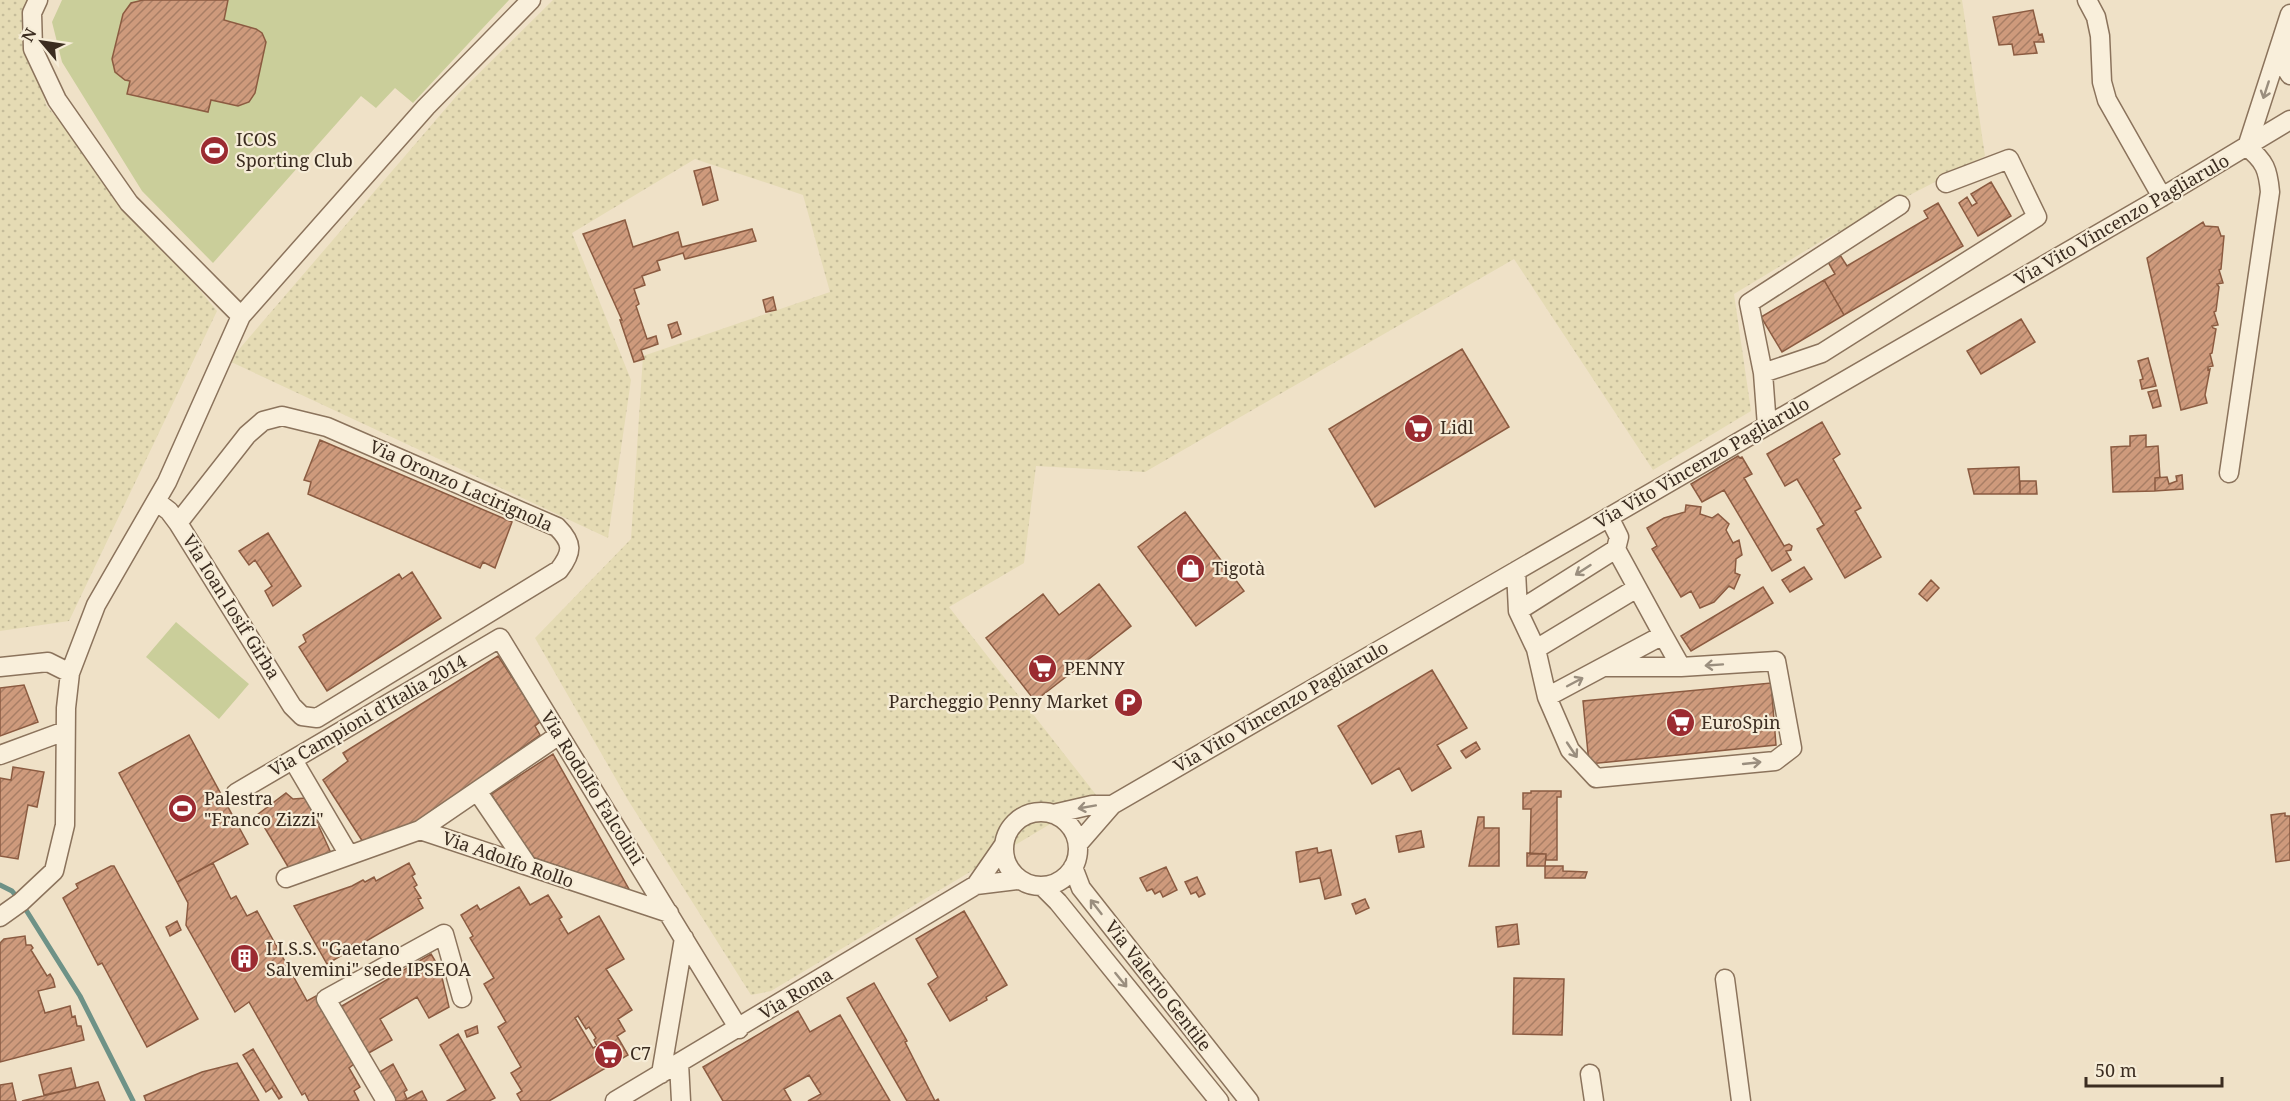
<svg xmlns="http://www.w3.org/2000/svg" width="2290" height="1101" font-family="'Noto Serif',serif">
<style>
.farmland{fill:url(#farmland-dots)}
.pitch{fill:#cace9a}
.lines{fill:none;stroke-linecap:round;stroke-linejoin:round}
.stream{stroke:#6e9287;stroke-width:5}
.building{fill:url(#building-hatch);stroke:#8b5b41;stroke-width:1.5;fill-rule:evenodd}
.minor-casing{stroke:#8b735c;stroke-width:21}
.minor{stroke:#f9efdb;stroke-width:18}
.oneway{stroke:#9a8e7e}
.labels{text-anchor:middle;stroke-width:4.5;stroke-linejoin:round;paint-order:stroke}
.poi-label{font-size:18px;fill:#3b2c20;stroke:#f6ecd7;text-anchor:start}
.street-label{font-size:18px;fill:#3b2c20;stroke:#f6ecd7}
</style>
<defs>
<pattern id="farmland-dots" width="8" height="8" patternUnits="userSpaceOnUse" patternTransform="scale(1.5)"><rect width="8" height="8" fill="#e5dbb4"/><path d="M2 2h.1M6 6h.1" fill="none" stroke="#c5bc9a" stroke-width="1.8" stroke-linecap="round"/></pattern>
<pattern id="building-hatch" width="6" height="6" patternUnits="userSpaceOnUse" patternTransform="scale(1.5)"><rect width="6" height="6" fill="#ce9a7c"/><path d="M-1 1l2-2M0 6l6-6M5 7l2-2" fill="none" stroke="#a87e65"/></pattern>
</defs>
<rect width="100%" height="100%" fill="#efe1c7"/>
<path class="farmland" d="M0 0H31L23 19 46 105 217 311 69 621 0 631Z
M553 0H1962L1985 156 1825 239 1734 294 1751 411 1653 470 1514 259 1145 472 1036 466 1024 563 949 607 1097 796 771 991 751 995 628 800 535 638 631 539 643 356 830 292 803 195 695 159 572 233 631 380 608 538 229 361 459 93Z"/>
<path class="pitch" d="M62 0H509L413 103 395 88 376 108 361 96 213 263 142 191 62 62 52 22Z
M176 622 249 684 219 719 146 657Z"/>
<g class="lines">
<path class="stream" d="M0 885 12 891 21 902 80 996 133 1101"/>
</g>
<path class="building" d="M143 0H228L224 20 256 29 262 33 266 42 255 93 249 102 238 106 211 100 208 112 127 94 130 81 125 80 115 72 112 59 123 14 131 3Z
M2033 10 2039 35 2042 34 2044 42H2034L2037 53 2014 55 2012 44 1999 45 1993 17Z
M710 167 718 200 703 205 694 171Z
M1991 182 2011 216 1978 236 1959 203 1967 197 1972 206 1977 203 1971 194Z
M1938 203 1963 246 1844 315 1824 280 1835 274 1828 262 1840 255 1847 266 1928 218 1924 211Z
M625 220 633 247 678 232 682 247 752 229 756 241 685 259 683 253 657 261 660 270 642 276 645 285 634 289 639 304 636 306 647 339 656 336 658 344 641 350 644 359 634 362 620 320H622L583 234Z
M2203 222 2205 226 2218 227 2221 236H2224L2221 269 2219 270 2223 283 2217 284 2219 287 2216 311 2214 312 2218 325 2212 326 2213 328 2216 329 2212 353 2210 354 2213 366 2208 367V370L2210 369 2205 395 2207 403 2181 410 2147 258Z
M1824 280 1844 315 1782 352 1761 317Z
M773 297 776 310 766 312 763 300Z
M2021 319 2035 342 1981 374 1967 351Z
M677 322 681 334 672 338 668 325Z
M1462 349 1509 427 1375 507 1329 429Z
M2148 358 2156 386 2142 389 2140 380 2143 379 2138 361Z
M2157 390 2161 406 2153 408 2148 392Z
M1822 422 1840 454 1833 459 1861 508 1855 511 1881 557 1845 578 1817 529 1824 525 1797 479 1785 486 1767 454Z
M2146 435V447L2158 446 2160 478H2155V491L2113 492 2111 447 2130 446V436Z
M320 440 512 522 495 568 483 562 480 568 308 494 311 482 304 480Z
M1738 456 1740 458 1742 457 1752 474 1744 478 1784 546 1789 544 1792 546 1791 550 1786 551 1791 560 1772 571 1724 490 1702 502 1691 484Z
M2019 467 2020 494H1974L1968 469Z
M2182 475 2183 489 2155 491V478L2167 477 2169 484 2177 481 2176 476Z
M2020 481H2036L2037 494H2020Z
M1686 505 1701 507 1700 514 1712 518 1718 514 1729 524 1726 530 1733 543 1739 540 1742 555 1736 559 1735 573 1740 575 1734 589 1729 586 1714 602 1700 608 1691 591 1681 597 1652 549 1657 546 1647 528 1664 518 1685 512Z
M1185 512 1244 591 1196 626 1138 547Z
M268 533 301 586 273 606 265 591 272 586 255 560 249 565 239 551Z
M1804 567 1812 579 1790 592 1782 580Z
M412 572 441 618 327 691 299 647 306 642 303 635 399 574 402 579Z
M1931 580 1939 588 1927 601 1919 594Z
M1099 584 1131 626 1035 701 986 638 1043 594 1059 615Z
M1763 587 1773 603 1691 651 1681 636Z
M498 656 541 721 535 726 540 735 420 821 363 842 323 780 348 761 343 753Z
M1432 670 1467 728 1437 745 1451 768 1412 791 1399 768 1372 784 1338 726Z
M1771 683 1776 745 1589 764 1583 701Z
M24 685 38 722 0 736V688Z
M189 735 248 844 177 882 119 773Z
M1476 742 1480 749 1466 758 1461 751Z
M553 754 630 891 532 857 491 794Z
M13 767 44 772 37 807 28 805 18 859 0 856V778L11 780Z
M1531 791H1561V797H1557V860H1546V854H1530L1531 809H1523V793H1531Z
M286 793 293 799 306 798 331 853 290 870 257 815Z
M2285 813V816H2290V860L2276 862 2271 815Z
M1478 817H1484V828H1499V866H1469Z
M1421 831 1424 847 1399 852 1396 836Z
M1317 848 1318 853 1331 850 1341 895 1325 899 1320 878 1300 882 1296 852Z
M1527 853 1546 854 1545 866H1527Z
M213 863 231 899 236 896 247 916 257 911 307 1001 316 996 354 1064 349 1068 360 1087 354 1091 359 1101H309L305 1093 302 1095 249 1002 235 1012 186 925 188 903 177 882Z
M409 863 415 874 412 876 417 885 414 887 421 898 418 899 423 908 327 964 294 906 352 886 363 880 365 882 374 877 376 881Z
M111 866H114L198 1019 147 1047 102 963 98 965 63 898 78 888 76 884Z
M1545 866H1563V871L1587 872 1585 878H1545Z
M1166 867 1177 890 1163 897 1160 891 1155 894 1152 889 1147 891 1140 878Z
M1197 877 1205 894 1199 897 1196 892 1191 894 1185 882Z
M519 887 530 905 548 895 562 917 559 919 568 934 599 916 624 959 606 969 632 1010 618 1019 625 1031 617 1036 628 1055 549 1101H521L517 1094 522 1091 511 1073 521 1067 498 1027 506 1022 484 984 494 978 470 938 473 936 461 915 477 905 480 910ZM578 1016 586 1029 589 1027 596 1038 594 1040 597 1046 593 1048 575 1018Z
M1365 899 1369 908 1356 914 1352 904Z
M964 911 1007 985 986 997 987 1000 950 1021 928 984 938 977 916 939Z
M177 921 181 930 170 936 166 927Z
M1517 924 1519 944 1498 947 1496 927Z
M25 936 26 945H31L33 948 31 950 47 976 50 974 53 979 55 987 38 991 45 1013 70 1006 72 1017 75 1016 77 1026H81L84 1040 0 1062V943L4 939Z
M431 954 440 969 449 1007 429 1018 417 997 380 1019 392 1040 367 1054 340 1007Z
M1514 978 1564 979 1562 1035 1513 1034Z
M874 983 907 1041 905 1042 935 1101 938 1099 939 1101H907L847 998Z
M798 1011 810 1032 840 1015 890 1101H808L821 1094 809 1075 784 1089 791 1101H723L703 1067Z
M477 1026 478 1033 467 1037 465 1031Z
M458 1034 495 1098 489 1101H447L466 1090 440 1045Z
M253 1049 282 1097 279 1099 272 1088 266 1092 243 1055Z
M237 1063 259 1101H146L144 1096 202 1072Z
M393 1064 407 1090 404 1092 407 1099 404 1101H394L378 1073Z
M71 1068 76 1088 44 1095 39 1075Z
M98 1082 105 1101H22L76 1088Z
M12 1083 16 1101H0V1085Z
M422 1091 427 1101H404L407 1099Z"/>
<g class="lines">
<defs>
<path id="minor" d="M38 0 32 13 33 49 57 100 129 203 241 316
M2087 0 2096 17 2100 36 2102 82 2107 100 2162 197
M2284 44 2285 67 2290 75
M1763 373 1822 353 2037 217 2009 159 1946 183
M1767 426 1763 373 1749 303 1900 205
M2229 473 2270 192C2268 170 2265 161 2247 147L2290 14
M156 501 169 511 178 523 292 706 302 716 317 718 559 570C573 552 573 543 557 527L327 427 282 416 263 421 247 435 178 523
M1609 517 1619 537 1616 549
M1516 571 1518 611 1536 649 1547 697 1663 635 1616 549 1518 611
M1536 649 1637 588
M0 667 48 662 70 673
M1604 667H1681
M1547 697 1570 750 1596 778 1775 761 1792 748 1776 661 1681 667 1663 635
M0 755 65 731
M293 760 349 855
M477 791 528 866
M236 793 500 638 739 1029
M1112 805 2162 197 2290 120
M1004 849a37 37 0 1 1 74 0a37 37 0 1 1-74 0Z
M1053 814 1092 805H1112L1078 844
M420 830 669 913
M1073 867 1081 888 1249 1101
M286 878 420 830 559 735
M976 885 1018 880
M1043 887 1058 902 1219 1101
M0 917 21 902 54 871 65 825 66 708 70 673 96 605 167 482 241 316 426 107 531 0
M1725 979 1741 1101
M679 1063 681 1101
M661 1074 684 938
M1590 1074 1594 1101
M386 1101 326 999 444 934 462 998
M615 1101 976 885 1003 846"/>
</defs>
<use href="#minor" class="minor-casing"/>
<use href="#minor" class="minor"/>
</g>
<defs><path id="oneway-shaft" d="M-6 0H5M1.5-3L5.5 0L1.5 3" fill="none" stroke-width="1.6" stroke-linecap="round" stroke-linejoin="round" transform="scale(1.5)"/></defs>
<g class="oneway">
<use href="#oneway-shaft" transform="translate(2266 90) rotate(108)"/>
<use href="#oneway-shaft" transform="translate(1583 570) rotate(147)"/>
<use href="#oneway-shaft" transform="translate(1714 665) rotate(176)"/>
<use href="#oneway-shaft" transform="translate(1575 682) rotate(-28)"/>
<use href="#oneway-shaft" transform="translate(1572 750) rotate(56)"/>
<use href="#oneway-shaft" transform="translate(1752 763) rotate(-6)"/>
<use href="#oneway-shaft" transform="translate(1087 807) rotate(170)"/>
<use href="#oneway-shaft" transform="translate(1096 907) rotate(-128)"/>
<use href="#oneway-shaft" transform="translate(1121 980) rotate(51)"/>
</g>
<defs>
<symbol id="stadium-disc" viewBox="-11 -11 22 22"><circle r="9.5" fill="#9b2b31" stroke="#f6ecd7"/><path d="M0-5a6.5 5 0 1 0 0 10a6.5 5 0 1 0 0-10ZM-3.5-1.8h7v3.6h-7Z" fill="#fff"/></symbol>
<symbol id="supermarket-disc" viewBox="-11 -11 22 22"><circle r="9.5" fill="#9b2b31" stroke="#f6ecd7"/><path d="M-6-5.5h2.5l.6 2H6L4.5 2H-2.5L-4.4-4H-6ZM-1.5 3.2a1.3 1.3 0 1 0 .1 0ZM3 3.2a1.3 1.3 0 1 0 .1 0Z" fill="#fff"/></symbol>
<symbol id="shop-disc" viewBox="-11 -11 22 22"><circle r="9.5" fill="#9b2b31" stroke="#f6ecd7"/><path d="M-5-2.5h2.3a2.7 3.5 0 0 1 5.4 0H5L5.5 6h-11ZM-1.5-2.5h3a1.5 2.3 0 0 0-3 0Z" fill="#fff"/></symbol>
<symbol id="parking-disc" viewBox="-11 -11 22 22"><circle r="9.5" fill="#9b2b31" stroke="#f6ecd7"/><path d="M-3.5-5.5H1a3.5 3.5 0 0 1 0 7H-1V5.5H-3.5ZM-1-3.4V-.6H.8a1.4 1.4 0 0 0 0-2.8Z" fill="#fff"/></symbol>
<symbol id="building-disc" viewBox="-11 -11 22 22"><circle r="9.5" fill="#9b2b31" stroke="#f6ecd7"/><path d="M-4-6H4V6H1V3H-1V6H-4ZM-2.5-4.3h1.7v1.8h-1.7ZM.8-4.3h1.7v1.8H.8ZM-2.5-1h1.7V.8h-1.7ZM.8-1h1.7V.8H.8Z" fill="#fff"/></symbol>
</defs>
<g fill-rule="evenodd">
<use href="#stadium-disc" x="198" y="134" width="33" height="33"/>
<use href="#supermarket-disc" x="1402" y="412" width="33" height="33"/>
<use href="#shop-disc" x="1174" y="552" width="33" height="33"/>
<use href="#supermarket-disc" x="1026" y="652" width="33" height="33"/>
<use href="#parking-disc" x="1112" y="686" width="33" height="33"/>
<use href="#supermarket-disc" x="1664" y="706" width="33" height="33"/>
<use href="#stadium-disc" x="166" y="792" width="33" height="33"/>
<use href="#building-disc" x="228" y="942" width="33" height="33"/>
<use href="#supermarket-disc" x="592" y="1038" width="33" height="33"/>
</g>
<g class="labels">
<g class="poi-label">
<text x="236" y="146">ICOS<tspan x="236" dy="21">Sporting Club</tspan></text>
<text x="1440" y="434">Lidl</text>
<text x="1212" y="575">Tigotà</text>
<text x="1064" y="675">PENNY</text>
<text x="1108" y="708" text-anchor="end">Parcheggio Penny Market</text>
<text x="1701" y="729">EuroSpin</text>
<text x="204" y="805">Palestra<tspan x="204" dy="21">"Franco Zizzi"</tspan></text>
<text x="266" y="955">I.I.S.S. "Gaetano<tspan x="266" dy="21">Salvemini" sede IPSEOA</tspan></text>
<text x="630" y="1060">C7</text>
</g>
<g class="street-label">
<text transform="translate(2122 220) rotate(-30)" y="6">Via Vito Vincenzo Pagliarulo</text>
<text transform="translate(1702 463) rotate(-30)" y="6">Via Vito Vincenzo Pagliarulo</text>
<text transform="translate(461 486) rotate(24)" y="6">Via Oronzo Lacirignola</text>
<text transform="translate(231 607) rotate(58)" y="6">Via Ioan Iosif Girba</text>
<text transform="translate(1281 707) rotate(-30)" y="6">Via Vito Vincenzo Pagliarulo</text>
<text transform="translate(368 716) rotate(-30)" y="6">Via Campioni d'Italia 2014</text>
<text transform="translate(592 788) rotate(58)" y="6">Via Rodolfo Falcolini</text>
<text transform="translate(508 860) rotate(19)" y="6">Via Adolfo Rollo</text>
<text transform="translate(1158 986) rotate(52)" y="6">Via Valerio Gentile</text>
<text transform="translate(796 994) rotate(-31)" y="6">Via Roma</text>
</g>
</g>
<g transform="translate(42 42) rotate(299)" stroke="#f6ecd7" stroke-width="4.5" paint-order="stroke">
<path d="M0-4.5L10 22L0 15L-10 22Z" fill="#3b2c20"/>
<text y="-9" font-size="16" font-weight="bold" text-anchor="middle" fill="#3b2c20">N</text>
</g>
<path d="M2086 1077v9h136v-9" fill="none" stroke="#3b2c20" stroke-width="3"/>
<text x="2095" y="1077" font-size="18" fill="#3b2c20" stroke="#f6ecd7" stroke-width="4.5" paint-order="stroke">50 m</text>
</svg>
